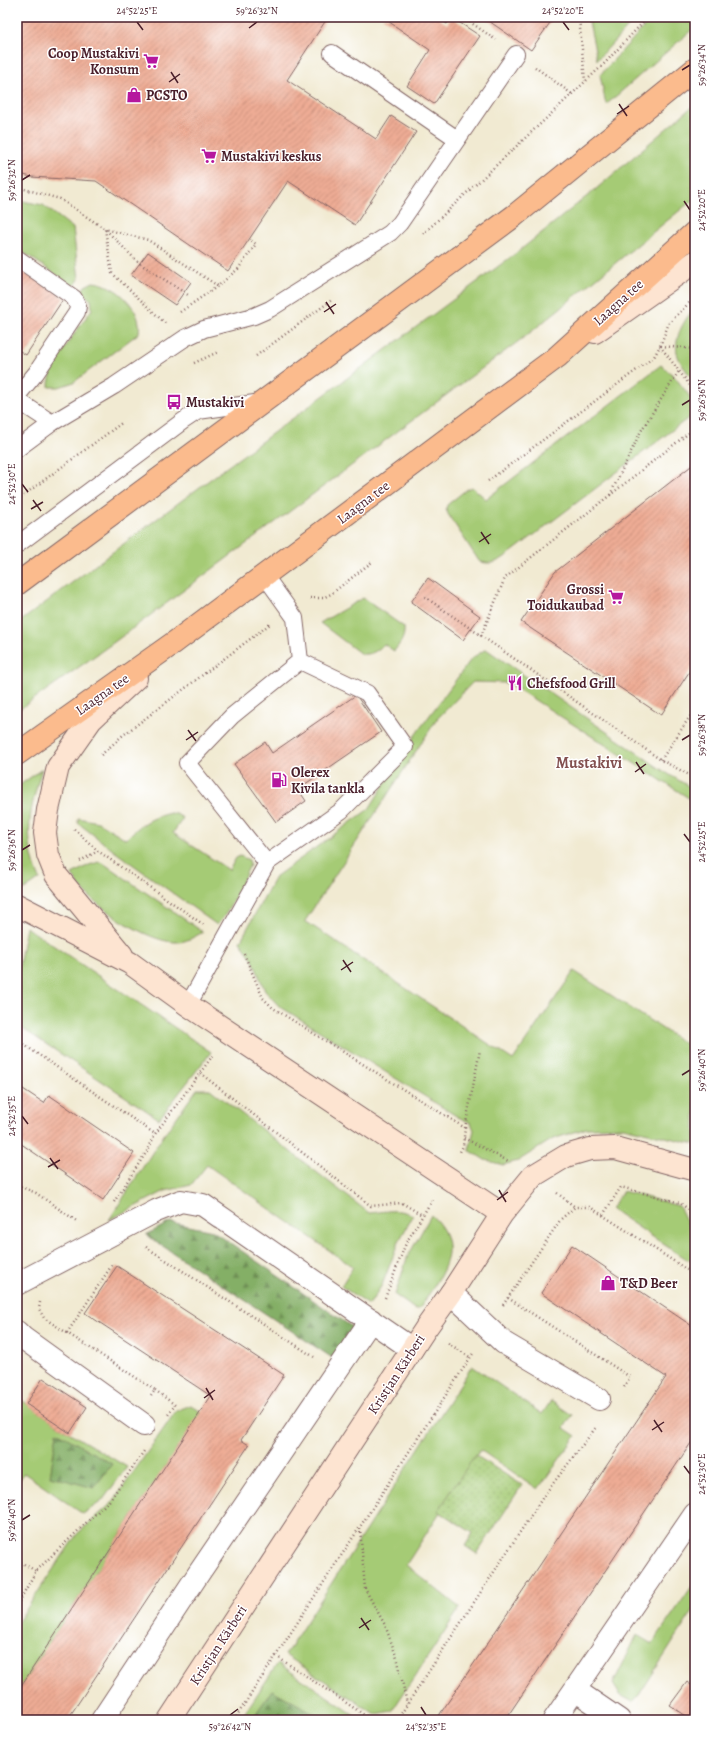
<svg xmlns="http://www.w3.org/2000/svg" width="712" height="1737" font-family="Alegreya,serif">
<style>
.green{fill:#a5cb75;stroke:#787550}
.forest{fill:url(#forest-firs);stroke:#676748}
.park{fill:url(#park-dots);stroke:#787550}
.building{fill:url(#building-hatch)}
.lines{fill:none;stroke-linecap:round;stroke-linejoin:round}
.lane-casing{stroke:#846665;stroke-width:18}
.street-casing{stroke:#846665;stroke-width:24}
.secondary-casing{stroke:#846665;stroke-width:24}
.primary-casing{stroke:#846665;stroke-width:24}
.path{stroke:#846665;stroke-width:2.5;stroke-dasharray:1 3;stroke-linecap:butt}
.lane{stroke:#fff;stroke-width:16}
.street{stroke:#fff;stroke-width:22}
.secondary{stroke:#fde4d1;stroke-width:22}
.primary{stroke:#fbbb8d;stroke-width:22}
.ticks{fill:none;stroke:#4a1f2b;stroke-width:1.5}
.labels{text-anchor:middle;stroke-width:3;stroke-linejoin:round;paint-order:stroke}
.poi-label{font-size:14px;font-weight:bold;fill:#4a1f2b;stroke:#fff;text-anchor:start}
.street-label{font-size:14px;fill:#4a1f2b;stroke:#fff}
.quarter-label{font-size:16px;font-weight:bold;fill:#835050;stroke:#fff}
.neatline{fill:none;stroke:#4a1f2b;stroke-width:1.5}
.ticks-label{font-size:10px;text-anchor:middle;fill:#4a1f2b}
</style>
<defs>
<pattern id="forest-firs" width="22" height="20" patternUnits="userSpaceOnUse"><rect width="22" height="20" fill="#84af66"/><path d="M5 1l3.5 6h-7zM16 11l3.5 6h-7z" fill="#6e8e54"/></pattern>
<pattern id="park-dots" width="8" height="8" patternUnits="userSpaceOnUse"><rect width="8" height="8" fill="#a5cb75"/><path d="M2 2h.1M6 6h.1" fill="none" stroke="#90ae65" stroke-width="1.8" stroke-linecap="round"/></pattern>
<pattern id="building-hatch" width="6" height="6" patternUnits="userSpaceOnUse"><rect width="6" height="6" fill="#eeac94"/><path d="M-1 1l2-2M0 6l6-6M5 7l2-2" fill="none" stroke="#c38b79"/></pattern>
</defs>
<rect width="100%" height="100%" fill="#fff"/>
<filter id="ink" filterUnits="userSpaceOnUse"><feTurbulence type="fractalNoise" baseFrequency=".025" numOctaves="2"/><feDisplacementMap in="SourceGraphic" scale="8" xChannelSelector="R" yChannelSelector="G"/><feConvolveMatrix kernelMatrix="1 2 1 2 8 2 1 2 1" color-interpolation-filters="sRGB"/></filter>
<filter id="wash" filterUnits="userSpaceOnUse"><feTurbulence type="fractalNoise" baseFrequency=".012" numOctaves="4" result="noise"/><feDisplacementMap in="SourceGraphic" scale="16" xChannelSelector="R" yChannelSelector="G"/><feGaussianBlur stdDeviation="0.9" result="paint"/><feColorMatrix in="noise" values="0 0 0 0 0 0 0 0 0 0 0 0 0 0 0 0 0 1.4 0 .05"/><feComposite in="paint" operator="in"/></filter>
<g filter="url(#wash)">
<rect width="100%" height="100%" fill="#f1ead2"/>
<path class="green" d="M588 17H637L597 60Z
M653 17H695V27L607 104 605 100 600 75Z
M695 104V198L531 332 113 643 17 711V624L162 515 519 251 596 189Z
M17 200 43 205 73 228 79 279 74 287 17 248Z
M93 282C116 284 143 309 139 333L74 382 59 387H49C48 366 79 328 92 309L91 300 81 292 85 286Z
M695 307V382C689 374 679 363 677 353 674 336 685 319 695 307Z
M661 365 674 376 695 403V413L513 551C502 559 493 567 479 561L448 514 446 509 447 505 467 489 472 487 486 499Z
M363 598 404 627C405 637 401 643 394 651L384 644C377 651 372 655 361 654L320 623Z
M486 649 665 772 695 790V802L508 683 473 682 437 719 305 921 513 1060 574 971 695 1050V1144L623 1127 587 1128 553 1139 518 1161 503 1165 485 1160 469 1150 474 1130 471 1123 458 1117 279 1006 265 991 252 958 240 942 275 877 369 809 413 738 472 658Z
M42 769C30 808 22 839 40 879L23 891 17 888V787Z
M170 813 176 814 183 818 173 833 229 870 236 858 240 856 249 860 250 865C240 885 232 909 217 925L114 851 78 823V818L98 822 126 839C138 826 152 817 170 813Z
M99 862 103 863 203 932C194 937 185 943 174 942 147 941 100 909 82 889 78 885 75 879 72 874L89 865Z
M26 927 211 1052 159 1119 17 1025V977Z
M197 1089H210L369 1213C384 1212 400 1207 413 1216L399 1241 382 1285 369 1305 341 1286 353 1267 207 1165 191 1185 165 1191 109 1220 161 1139Z
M623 1191 679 1206 695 1239V1258L687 1260 611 1209Z
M431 1215C466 1248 440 1276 420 1308L416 1310 395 1295 407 1258Z
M472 1366 542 1414 551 1401 572 1415 564 1428 576 1436 538 1489 480 1450 406 1565 460 1608 392 1711 375 1714 285 1655Z
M17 1397 70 1433 127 1467 102 1501 83 1514 24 1473 17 1484Z
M191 1405 201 1412 17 1692V1623L77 1534 112 1503 176 1411Z
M695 1582V1608L639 1695 633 1702 620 1695 613 1684 637 1635 652 1644Z
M278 1663 362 1720H240Z"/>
<path class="forest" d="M170 1222 213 1231 352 1327 334 1359 146 1235Z
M57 1432 112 1464 94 1488 50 1476Z
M272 1690 326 1720H254L255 1715Z"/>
<path class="park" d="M475 1455 522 1485 477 1554 465 1546 473 1533 438 1511Z"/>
<g id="blocks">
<path class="building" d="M17 17H328L287 80 376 139 391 116 416 132 355 225 288 181 228 271 96 181 31 177 17 173Z
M382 17H437L447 24 451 17 480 36 434 104 407 86 430 50Z
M483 17H554L531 50Z
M148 252 191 282 175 305 131 275Z
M17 267 64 298 26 355 17 349Z
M695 463V663L661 715 521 622 555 572Z
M428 578 480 616 463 640 411 602Z
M356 695 381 732 298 789 306 801 276 822 234 764 265 742 272 753Z
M17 1085 44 1103 49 1095 134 1153 103 1200 17 1141Z
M572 1245 695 1328V1437L505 1720H436L666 1377 541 1293Z
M117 1266 284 1375 241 1440 249 1445 67 1720H17V1692L211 1396 85 1313Z
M43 1378 87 1407 70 1433 26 1404Z
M687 1682 695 1688V1720H692L670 1705Z"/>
</g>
</g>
<g filter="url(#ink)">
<use href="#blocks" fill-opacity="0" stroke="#846665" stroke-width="1"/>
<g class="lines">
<defs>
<path id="lane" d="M332 53 457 139
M17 258 74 298 78 306 77 312 36 373 17 396
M17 400 52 423
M17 449 52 423 114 386 185 338 204 329 254 316 270 309 390 233 400 223 516 54
M17 545 183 421 198 411 262 402
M267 863 187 763 232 716 300 661
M188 1005 267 863 341 811 405 747 367 693 300 661 295 618 265 576"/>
<path id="street" d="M17 1284 156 1211 181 1201 203 1205 412 1349
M451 1293 504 1343 599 1399
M17 1332 23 1338 144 1425
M575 1690 619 1720
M102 1720 199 1573 371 1320
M554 1720 695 1514"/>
<path id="secondary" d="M595 332 695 262
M17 905 130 963 188 1005 502 1214
M122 955 56 875 48 855 45 833 48 810 58 767 91 720 136 678
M169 1720 426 1328 451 1293 502 1214 533 1176 566 1156 590 1149 615 1148 695 1170"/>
<path id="primary" d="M17 584 514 216 695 69
M17 754 175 642 557 357 695 232"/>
</defs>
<use href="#lane" class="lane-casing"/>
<use href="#street" class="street-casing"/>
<use href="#secondary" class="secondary-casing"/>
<use href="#primary" class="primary-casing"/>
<path class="path" d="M463 17 496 40
M579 17 585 81
M535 67 572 94
M17 187 60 199 105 229 139 263 188 295
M423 234 603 65 648 17
M180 312 218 286 238 269 256 244 249 239
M165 323 112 273 105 229 148 240 218 286
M660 346 695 392
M661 346 695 349
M256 356 333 299
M194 363 218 352
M488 481 654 357 660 346 669 323 695 297
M610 495 641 431 679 371
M17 500 123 422
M425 597 661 760 695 778
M310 598H323L331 594 372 562
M481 636 505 578 695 428
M101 755 122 736 270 624
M661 760 695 709
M74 829 98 851
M80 861 98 851 204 925
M244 954 263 998 273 1008 465 1128 463 1146 459 1154
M17 1040 155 1134
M200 1073 371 1206 402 1203 422 1215
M465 1128 480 1050
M464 1138 510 1162
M17 1185 36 1193 78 1222
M557 1193 575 1207
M114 1202 149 1148 155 1134 214 1054
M603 1215 621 1187 680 1203 688 1209 695 1223
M146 1247 314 1357
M385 1298 406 1243 432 1200
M508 1298 630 1377 623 1389
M40 1302 39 1309 44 1318 155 1390 151 1396
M503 1305 561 1219 575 1207H590L689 1271 695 1268
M67 1333 112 1265
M448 1343 471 1358
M155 1390 175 1405 168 1415
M360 1528 365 1589 385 1625 398 1661 407 1704
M17 1560 36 1571
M17 1605 36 1571 110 1500 144 1451
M276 1656 372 1720
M234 1720 474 1352
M397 1720 545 1494 597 1426"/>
<use href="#lane" class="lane"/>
<use href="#street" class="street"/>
<use href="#secondary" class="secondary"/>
<use href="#primary" class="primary"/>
</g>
</g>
<path class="ticks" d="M137 22 143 30M563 22 569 30M249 28 257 22M682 70 690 65M171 72 178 83M169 82 180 74M619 104 627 116M617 114 629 106M22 180 30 175M684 201 690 210M326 302 334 314M324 312 336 304M682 405 690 400M22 484 28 492M33 500 41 511M31 509 43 502M481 532 489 544M479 542 491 534M188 730 196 741M186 740 198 732M682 740 690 735M636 762 644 774M635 772 646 764M684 834 690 842M22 850 30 845M343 960 351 972M341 970 353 962M682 1075 690 1070M22 1116 28 1124M50 1158 58 1169M48 1167 60 1160M499 1190 506 1202M497 1200 508 1192M206 1388 213 1400M204 1398 215 1390M654 1420 662 1432M652 1430 664 1422M684 1466 690 1474M22 1520 30 1515M361 1618 369 1630M359 1628 371 1620M421 1707 426 1715M230 1715 238 1709"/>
<defs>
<symbol id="supermarket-bare" viewBox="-9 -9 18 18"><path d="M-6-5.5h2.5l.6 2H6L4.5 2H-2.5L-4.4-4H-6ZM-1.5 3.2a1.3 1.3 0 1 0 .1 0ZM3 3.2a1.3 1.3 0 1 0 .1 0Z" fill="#b5179e" stroke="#fff" stroke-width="2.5" paint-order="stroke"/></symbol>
<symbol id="shop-bare" viewBox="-9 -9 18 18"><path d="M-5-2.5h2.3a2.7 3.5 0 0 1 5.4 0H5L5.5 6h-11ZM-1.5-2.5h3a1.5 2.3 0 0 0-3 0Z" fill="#b5179e" stroke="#fff" stroke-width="2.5" paint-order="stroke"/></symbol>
<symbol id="bus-bare" viewBox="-9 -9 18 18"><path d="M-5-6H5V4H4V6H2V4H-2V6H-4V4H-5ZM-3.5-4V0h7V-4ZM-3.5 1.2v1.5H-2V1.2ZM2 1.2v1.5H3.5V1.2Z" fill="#b5179e" stroke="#fff" stroke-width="2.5" paint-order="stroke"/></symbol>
<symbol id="restaurant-bare" viewBox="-9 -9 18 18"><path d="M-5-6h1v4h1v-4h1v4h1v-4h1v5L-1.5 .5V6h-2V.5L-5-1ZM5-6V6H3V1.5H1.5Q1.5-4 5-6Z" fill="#b5179e" stroke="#fff" stroke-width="2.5" paint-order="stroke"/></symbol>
<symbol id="fuel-bare" viewBox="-9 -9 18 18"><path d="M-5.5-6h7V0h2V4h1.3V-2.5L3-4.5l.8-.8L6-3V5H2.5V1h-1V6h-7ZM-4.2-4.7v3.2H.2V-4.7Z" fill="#b5179e" stroke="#fff" stroke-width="2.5" paint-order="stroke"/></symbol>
</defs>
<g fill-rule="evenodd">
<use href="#supermarket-bare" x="140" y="50" width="22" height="22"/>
<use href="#shop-bare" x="123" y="84" width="22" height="22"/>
<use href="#supermarket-bare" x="198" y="145" width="22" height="22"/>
<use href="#bus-bare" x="163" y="391" width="22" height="22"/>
<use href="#supermarket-bare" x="605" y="586" width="22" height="22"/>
<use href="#restaurant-bare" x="504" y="672" width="22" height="22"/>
<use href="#fuel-bare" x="268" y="769" width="22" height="22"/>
<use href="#shop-bare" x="597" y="1272" width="22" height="22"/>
</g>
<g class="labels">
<g class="poi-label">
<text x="139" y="58" text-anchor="end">Coop Mustakivi<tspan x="139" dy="16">Konsum</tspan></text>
<text x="146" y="100">PCSTO</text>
<text x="221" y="161">Mustakivi keskus</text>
<text x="186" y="407">Mustakivi</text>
<text x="604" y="594" text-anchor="end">Grossi<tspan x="604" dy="16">Toidukaubad</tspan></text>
<text x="527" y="688">Chefsfood Grill</text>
<text x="291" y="777">Olerex<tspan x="291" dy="16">Kivila tankla</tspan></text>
<text x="620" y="1288">T&amp;D Beer</text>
</g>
<g class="street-label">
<text transform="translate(618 302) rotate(-42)" y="5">Laagna tee</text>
<text transform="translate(363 502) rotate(-37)" y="5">Laagna tee</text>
<text transform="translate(102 694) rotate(-35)" y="5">Laagna tee</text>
<text transform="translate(396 1374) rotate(-57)" y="5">Kristjan Kärberi</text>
<text transform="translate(218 1645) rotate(-57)" y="5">Kristjan Kärberi</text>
</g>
<g class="quarter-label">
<text x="589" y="768">Mustakivi</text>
</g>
</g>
<rect width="712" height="1737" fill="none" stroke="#fff" stroke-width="44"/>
<rect x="22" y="22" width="668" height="1693" class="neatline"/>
<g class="ticks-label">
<text x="137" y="14">24°52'25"E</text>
<text x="257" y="14">59°26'32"N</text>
<text x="563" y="14">24°52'20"E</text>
<text transform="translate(701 65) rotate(-90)" y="4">59°26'34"N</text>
<text transform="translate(11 180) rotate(-90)" y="4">59°26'32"N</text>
<text transform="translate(701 210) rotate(-90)" y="4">24°52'20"E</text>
<text transform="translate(701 400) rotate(-90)" y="4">59°26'36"N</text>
<text transform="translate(11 484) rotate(-90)" y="4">24°52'30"E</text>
<text transform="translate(701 735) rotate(-90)" y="4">59°26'38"N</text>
<text transform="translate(701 842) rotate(-90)" y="4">24°52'25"E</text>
<text transform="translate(11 850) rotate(-90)" y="4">59°26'36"N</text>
<text transform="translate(701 1070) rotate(-90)" y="4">59°26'40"N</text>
<text transform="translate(11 1116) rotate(-90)" y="4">24°52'35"E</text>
<text transform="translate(701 1474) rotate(-90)" y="4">24°52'30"E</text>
<text transform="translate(11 1520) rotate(-90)" y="4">59°26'40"N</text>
<text x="230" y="1730">59°26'42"N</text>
<text x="426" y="1730">24°52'35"E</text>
</g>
</svg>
